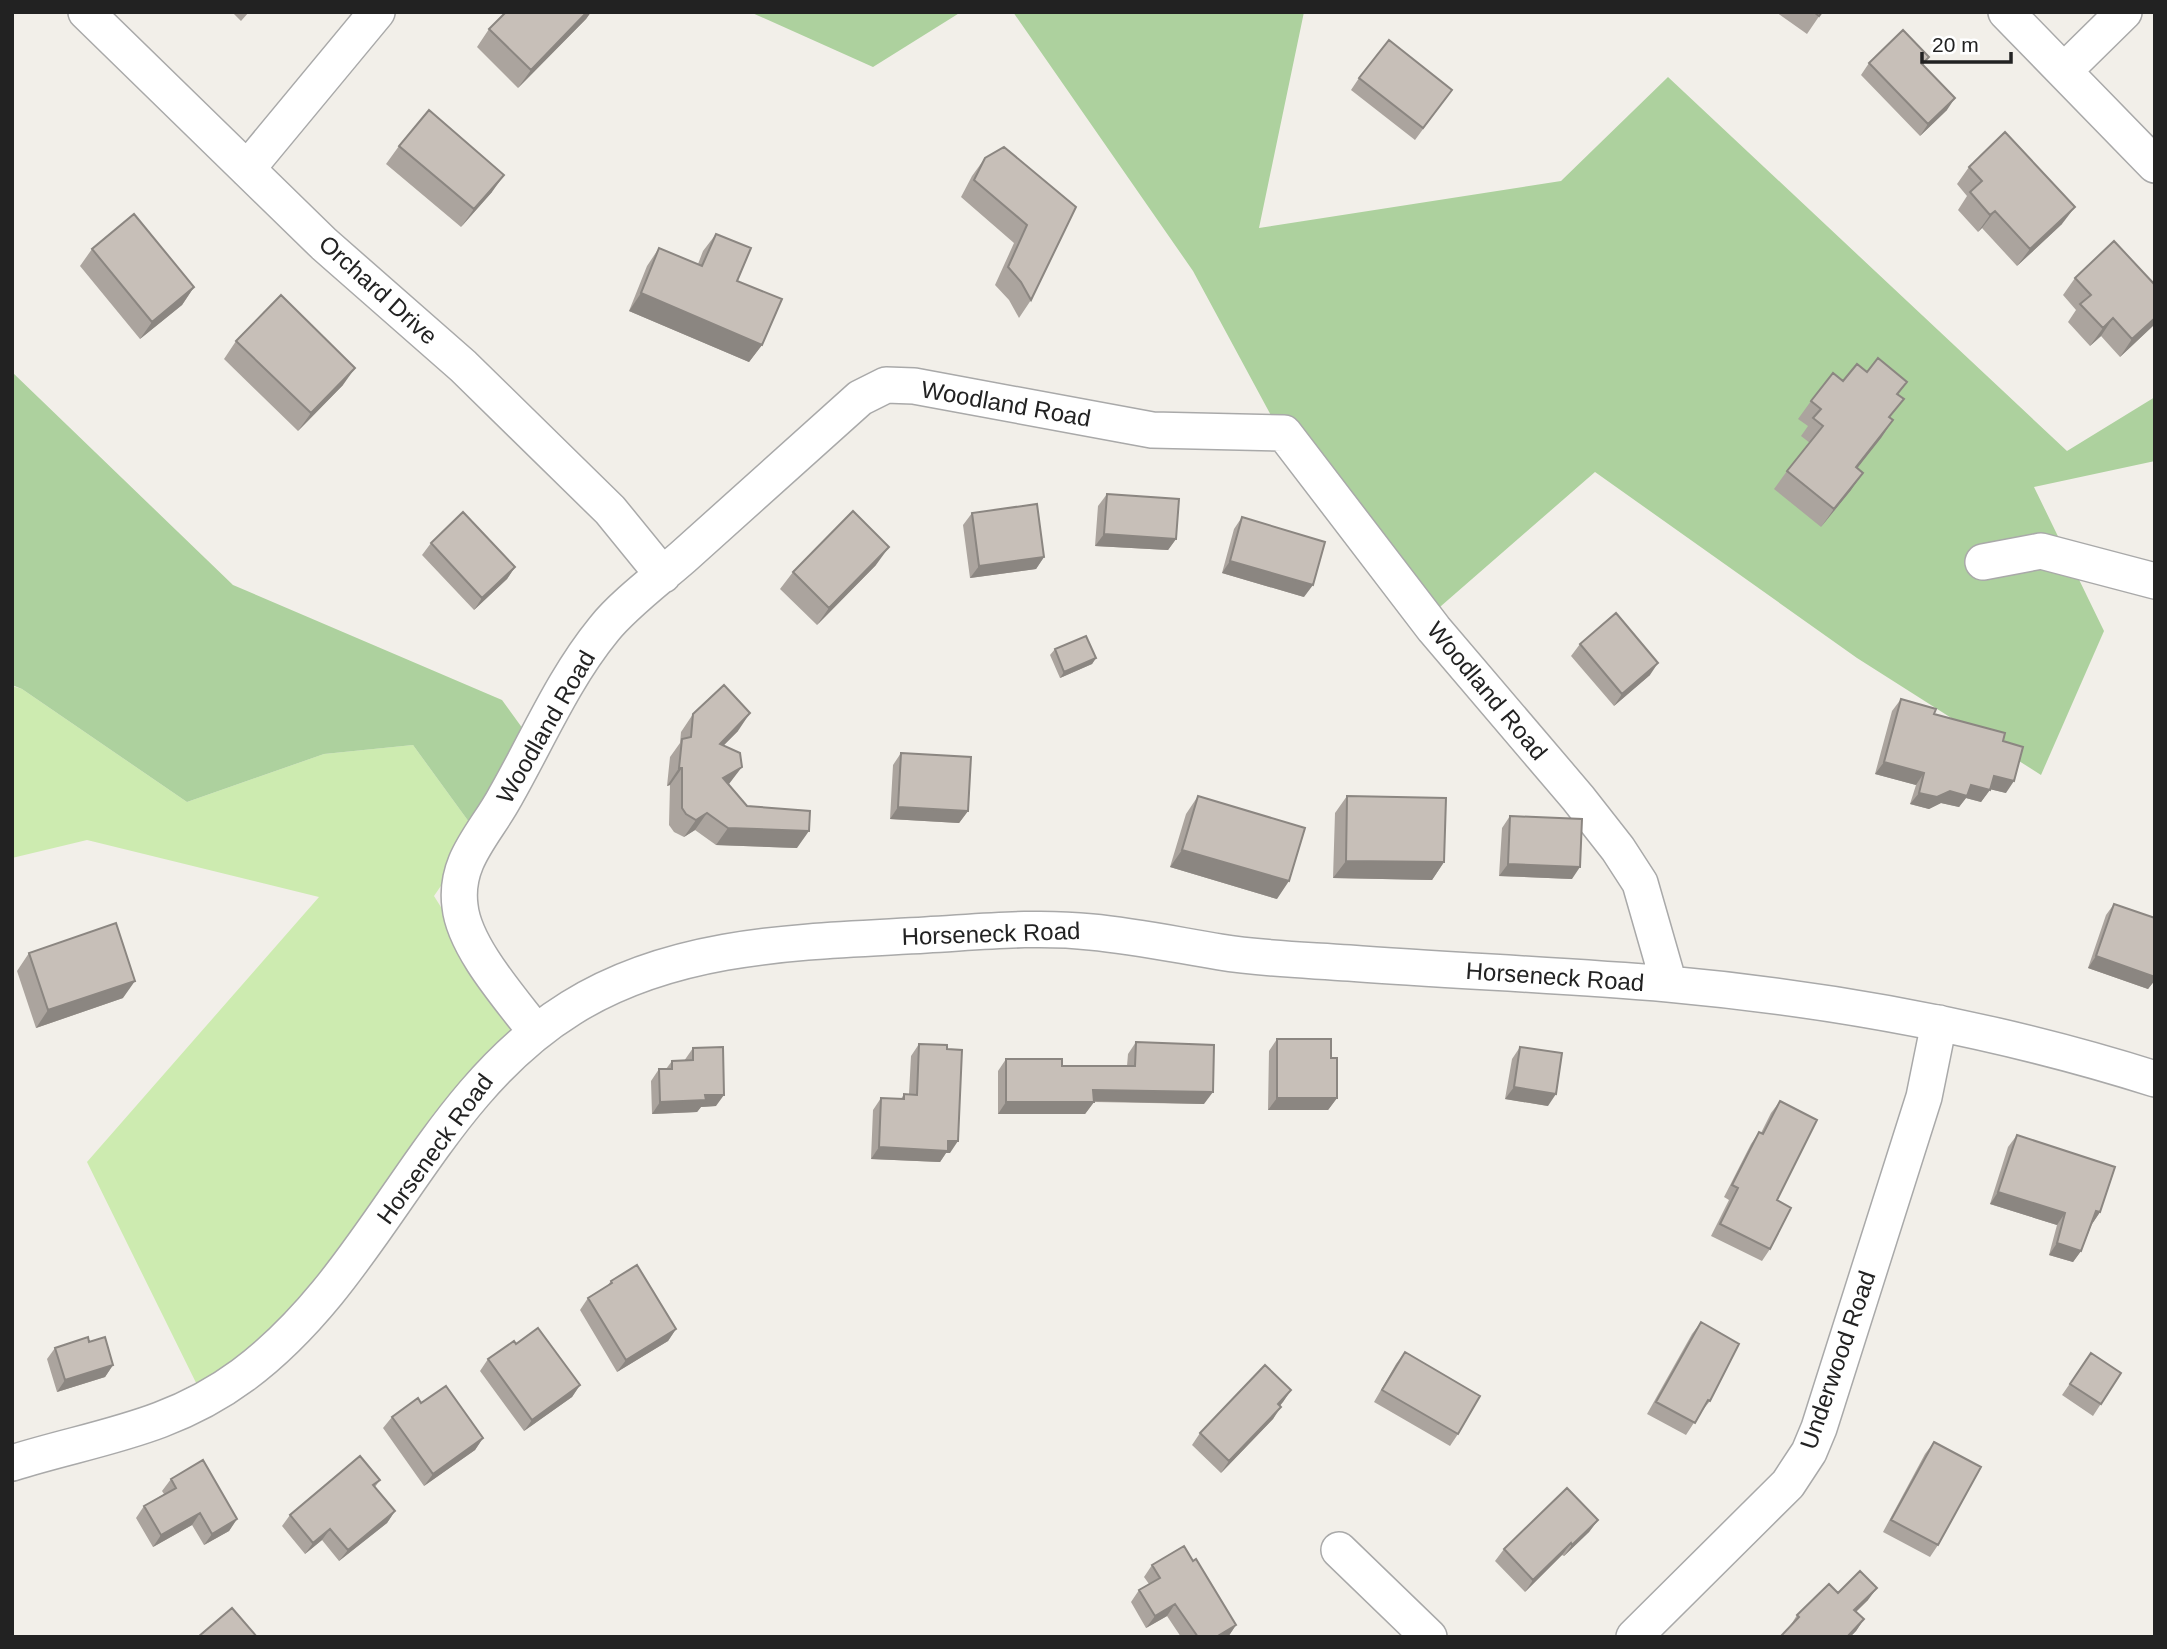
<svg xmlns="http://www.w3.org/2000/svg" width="2167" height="1649" font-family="Arial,sans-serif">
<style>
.grass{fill:#cdebb0}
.forest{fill:#add19e}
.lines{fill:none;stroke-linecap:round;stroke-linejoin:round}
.minor-casing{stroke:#a9a9a9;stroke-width:38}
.minor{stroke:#fff;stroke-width:35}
.wall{fill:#aba49e}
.shaded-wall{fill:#8b8681}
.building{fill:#c7bfb8;stroke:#8b8681;stroke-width:2}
.labels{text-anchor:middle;stroke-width:6;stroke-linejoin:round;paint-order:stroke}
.street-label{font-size:24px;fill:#222;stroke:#fff}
</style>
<rect width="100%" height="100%" fill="#f2efe9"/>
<path class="grass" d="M12 686 22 689 187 802 324 754 413 745 477 833 434 896 525 1041 207 1405 87 1162 319 897 87 840 12 858Z"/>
<path class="forest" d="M750 12H961L873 67Z
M1013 12H1304L1259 228 1561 181 1668 77 2067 451 2155 397V461L2034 487 2104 631 2041 775 1857 658 1595 472 1433 613 1287 445 1193 271Z
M12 372 233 585 502 700 536 747 477 833 413 745 324 754 187 802 22 689 12 685Z"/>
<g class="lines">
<defs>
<path id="minor" d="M86 12 324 244 463 366 610 510 663 575
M2006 12 2155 165
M2064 71 2124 12
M247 169 377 12
M1983 562 2041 551 2155 581
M536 1032C511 999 464 947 460 906 454 861 485 834 505 797 537 741 563 679 604 629 623 605 659 578 683 557 742 504 801 451 860 398L886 385 914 386 1152 430 1284 433 1434 629 1578 798 1618 849 1640 883 1669 984
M12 1463C95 1437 169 1430 243 1375 379 1274 428 1096 571 1008 677 942 805 942 926 935 980 932 1037 926 1091 932 1135 936 1177 945 1220 952 1262 959 1307 960 1349 963 1456 971 1562 975 1668 984 1833 999 1997 1029 2155 1079
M1339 1550 1429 1637
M1634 1637 1788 1484 1809 1452 1819 1428 1924 1097 1939 1023"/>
</defs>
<use href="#minor" class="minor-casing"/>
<use href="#minor" class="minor"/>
</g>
<path class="wall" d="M232 12H249L241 21Z
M506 12H591L586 19 518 88 477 47 489 29Z
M1776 12H1822L1807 34Z
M1929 57 1923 65 1947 110 1920 136 1861 75 1869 63Z
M1359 78 1452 90 1415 140 1351 90Z
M399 146 492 192 461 227 386 164Z
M985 158 1076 207 1031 300 1019 318 1009 300 995 285 1014 243 961 197 972 176Z
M1969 167 2062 224 2017 266 1982 228 1978 232 1958 210 1967 196 1957 184Z
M716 234 737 281 762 345 749 362 629 311 647 266 659 248 698 264 703 251Z
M92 249 194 287 182 305 140 339 80 266Z
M2075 278 2155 285V324L2120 357 2101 336 2090 346 2068 322 2076 310 2063 295Z
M236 341 343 385 298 431 224 359Z
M1867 372 1907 382 1898 395 1890 418 1893 420 1881 438 1857 468 1851 490 1821 527 1774 489 1787 471 1810 443 1801 436 1808 426 1798 419 1811 401 1843 381Z
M1107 494 1176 539 1168 550 1095 546 1098 506Z
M972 513 1044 557 1036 569 970 578 963 525Z
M1242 517 1304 597 1222 573 1234 529Z
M431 543 515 567 507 579 474 610 422 555Z
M876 565 817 625 780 589 793 572Z
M1580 644 1650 675 1614 706 1571 656Z
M1055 649 1096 658 1092 664 1060 678 1050 655Z
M1901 699 1934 714 2003 741 2006 793 1990 789 1981 802 1966 798 1959 807 1941 803 1929 809 1910 804 1916 785 1875 774 1892 711Z
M693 714 738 731 723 746 729 785 747 806 797 848 716 845 695 830 684 837 674 832 669 825 670 785 667 786 670 757 680 743 681 732Z
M901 753 968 811 959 823 890 819 893 765Z
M1198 796 1277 899 1170 867 1186 814Z
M1347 796 1444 862 1432 880 1333 878 1335 813Z
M1510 816 1572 879 1499 876 1502 828Z
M2114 904 2155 918V980L2148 989 2088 968 2106 915Z
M29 953 123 998 36 1028 17 971Z
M1277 1039 1331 1058 1337 1098 1328 1110H1268L1269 1051Z
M1136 1042 1204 1104 1094 1102 1085 1114H998V1071L1006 1059 1062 1066H1127L1128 1054Z
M919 1044 950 1153H946L940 1162 871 1159 873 1110 881 1098 901 1099 904 1094H909L911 1056Z
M1520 1047 1548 1106 1505 1099 1512 1059Z
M693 1048 716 1106 701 1107 697 1112 652 1114 651 1081 659 1069H666L672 1061H684Z
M1780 1101 1777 1200 1770 1249 1762 1261 1711 1236 1729 1200 1724 1197 1751 1144 1759 1132 1761 1133 1771 1113Z
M2017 1135 2100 1212 2092 1224 2081 1251 2073 1262 2049 1255 2057 1225 1990 1204 2008 1147Z
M611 1281 676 1329 668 1341 617 1372 580 1310 588 1298 607 1286Z
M1701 1322 1710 1401 1701 1412 1686 1435 1647 1414 1692 1334Z
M89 1342 113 1365 105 1377 57 1392 47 1359 55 1348Z
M516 1344 580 1385 572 1397 524 1431 480 1371 488 1359Z
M1405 1352 1458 1434 1450 1446 1374 1402 1396 1364Z
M2091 1353 2121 1373 2093 1416 2062 1395Z
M1291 1390 1280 1406 1273 1419 1221 1473 1192 1445 1200 1433Z
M421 1403 483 1438 475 1450 424 1486 383 1428 392 1417Z
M1934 1442 1938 1545 1930 1557 1883 1532 1925 1454Z
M171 1479 237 1519 229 1531 204 1545 192 1525 153 1547 136 1518 144 1506 164 1494 162 1491Z
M380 1480 375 1487 395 1511 387 1523 339 1561 322 1540 305 1554 282 1526 290 1515Z
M1598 1520 1589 1532 1564 1556 1562 1555 1525 1592 1495 1561 1504 1549Z
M1193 1561 1236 1625 1228 1637H1181L1167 1616 1146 1628 1131 1602 1139 1590 1149 1584 1144 1577 1152 1565Z
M1838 1593 1868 1600 1856 1612 1864 1619 1856 1631 1850 1637H1780L1789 1628 1797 1615Z"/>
<path class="shaded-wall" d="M587 12H591L586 19 518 88 531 70Z
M1955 98 1947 110 1920 136 1928 124Z
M504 175 492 192 461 227 474 209Z
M2075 207 2062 224 2017 266 2030 249Z
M1995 211 1982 228 1978 232 1990 215Z
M194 287 182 305 140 339 152 322Z
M641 293 762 345 749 362 629 311Z
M2113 318 2101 336 2090 346 2103 328Z
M2155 318V324L2120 357 2132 339Z
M355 368 343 385 298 431 311 413Z
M1893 420 1881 438 1844 485 1856 467Z
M1863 473 1851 490 1821 527 1834 509Z
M1104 534 1176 539 1168 550 1095 546Z
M889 547 876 565 817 625 829 608Z
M1044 557 1036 569 970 578 979 566Z
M1230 561 1313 585 1304 597 1222 573Z
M515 567 507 579 474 610 482 598Z
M1096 658 1092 664 1060 678 1064 672Z
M1658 663 1650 675 1614 706 1622 694Z
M750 713 738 731 707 762 720 744Z
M1884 762 1924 773 1916 785 1875 774Z
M742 767 729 784 710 796 723 778Z
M679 768H682L670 785 667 786Z
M1994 776 2014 781 2006 793 1985 788Z
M1971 785 1990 790 1981 802 1966 798 1959 807 1941 803 1929 809 1910 804 1919 793Z
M898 807 968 811 959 823 890 819Z
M707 813 695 830 684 837 696 820Z
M728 828 809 831 797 848 716 845Z
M1182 850 1289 881 1277 899 1170 867Z
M1346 861 1444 862 1432 880 1333 878Z
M1508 864 1580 867 1572 879 1499 876Z
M2096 956 2155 977V980L2148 989 2088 968Z
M135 981 123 998 36 1028 48 1010Z
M1514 1087 1556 1094 1548 1106 1505 1099Z
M1093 1090 1213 1092 1204 1104 1085 1101Z
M705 1095H724L716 1106 701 1107 697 1112 652 1114 660 1102Z
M1277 1098H1337L1328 1110H1268Z
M1006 1102H1094L1085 1114H998Z
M948 1141H958L950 1153H946L940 1162 871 1159 879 1147Z
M1998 1192 2065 1213 2057 1225 1990 1204Z
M2096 1211 2100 1212 2092 1224Z
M2057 1243 2081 1251 2073 1262 2049 1255Z
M676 1329 668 1341 617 1372 626 1360Z
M113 1365 105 1377 57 1392 65 1380Z
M580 1385 572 1397 524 1431 532 1420Z
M1291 1390 1283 1402 1270 1416 1278 1404Z
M1281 1407 1273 1419 1221 1473 1229 1461Z
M483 1438 475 1450 424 1486 433 1474Z
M395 1511 387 1523 339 1561 348 1550Z
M200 1513 192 1525 153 1547 161 1535Z
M237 1519 229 1531 204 1545 212 1534Z
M1598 1520 1589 1532 1564 1556 1572 1545Z
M330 1529 322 1540 305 1554 313 1543Z
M1571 1543 1562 1555 1525 1592 1533 1580Z
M1877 1588 1868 1600 1846 1621 1854 1610Z
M1175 1604 1167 1616 1146 1628 1155 1616Z
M1864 1619 1856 1631 1850 1637H1847Z
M1236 1625 1228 1637H1216Z"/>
<path class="building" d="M506 12H587L531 70 489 29Z
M1814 12H1822L1819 16Z
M1903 30 1929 57 1922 64 1955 98 1928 124 1869 63Z
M1389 40 1452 90 1423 128 1359 78Z
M429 110 504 175 474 209 399 146Z
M2005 132 2075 207 2030 249 1995 211 1990 215 1970 192 1982 181 1969 167Z
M1004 147 1076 207 1031 300 1021 282 1008 267 1027 225 974 180 985 158Z
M134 214 194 287 152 322 92 249Z
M716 234 751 248 737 281 782 299 762 345 641 293 659 248 702 266Z
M2114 241 2155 285V318L2132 339 2113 318 2103 328 2080 304 2091 295 2075 278Z
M281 295 355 368 311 413 236 341Z
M1878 358 1907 382 1897 394 1904 399 1889 417 1893 420 1856 467 1863 473 1834 509 1787 471 1823 426 1813 418 1821 409 1811 401 1833 373 1843 381 1857 364 1867 372Z
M1107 494 1179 499 1176 539 1104 534Z
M1037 504 1044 557 979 566 972 513Z
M853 511 889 547 829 608 793 572Z
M463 512 515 567 482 598 431 543Z
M1242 517 1325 542 1313 585 1230 561Z
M1616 613 1658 663 1622 694 1580 644Z
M1086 636 1096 658 1064 672 1055 649Z
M724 685 750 713 720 744 740 753 742 767 723 778 747 806 810 811 809 831 728 828 707 813 696 820 686 814 682 808V768H679L682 739 691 737 693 714Z
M1901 699 1936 709 1934 714 2005 733 2003 741 2023 747 2014 781 1994 776 1990 790 1971 785 1967 796 1950 791 1937 797 1919 793 1924 773 1884 762Z
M901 753 971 757 968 811 898 807Z
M1198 796 1305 828 1289 881 1182 850Z
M1347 796 1446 798 1444 862 1346 861Z
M1510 816 1582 819 1580 867 1508 864Z
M2114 904 2155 918V977L2096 956Z
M116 923 135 981 48 1010 29 953Z
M1277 1039H1331V1058H1337V1098H1277Z
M1136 1042 1214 1045 1213 1092 1093 1090 1094 1102H1006V1059H1062V1066H1135Z
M919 1044 947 1045V1049L962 1050 958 1141H948V1151L879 1147 881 1098 904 1099V1094L917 1095Z
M723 1047 724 1095H705L706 1100 660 1102 659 1069H672V1061L693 1060V1048Z
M1520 1047 1562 1053 1556 1094 1514 1087Z
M1780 1101 1817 1120 1777 1200 1791 1208 1770 1249 1720 1224 1738 1188 1732 1185 1759 1132 1763 1134Z
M2017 1135 2115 1167 2100 1212 2096 1211 2081 1251 2057 1243 2065 1213 1998 1192Z
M637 1265 676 1329 626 1360 588 1298 612 1283 611 1281Z
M1701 1322 1739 1344 1710 1401 1708 1400 1695 1423 1656 1402Z
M538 1328 580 1385 532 1420 488 1359 514 1341 516 1344Z
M88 1337 89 1342 105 1337 113 1365 65 1380 55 1348Z
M1405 1352 1480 1396 1458 1434 1382 1390Z
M2091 1353 2121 1373 2101 1404 2070 1384Z
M1265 1365 1291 1390 1278 1404 1281 1407 1229 1461 1200 1433Z
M446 1386 483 1438 433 1474 392 1417 418 1398 421 1403Z
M1934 1442 1981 1467 1938 1545 1891 1520Z
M360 1456 380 1480 373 1485 395 1511 348 1550 330 1529 313 1543 290 1515Z
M203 1460 237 1519 212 1534 200 1513 161 1535 144 1506 176 1488 171 1479Z
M1567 1488 1598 1520 1572 1545 1571 1543 1533 1580 1504 1549Z
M1184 1546 1193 1561 1196 1559 1236 1625 1216 1637H1198L1175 1604 1155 1616 1139 1590 1160 1578 1152 1565Z
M1860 1571 1877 1588 1854 1610 1864 1619 1847 1637H1780L1799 1617 1797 1615 1829 1584 1838 1593Z
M232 1608 257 1637H198Z"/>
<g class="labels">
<g class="street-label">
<text transform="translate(378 290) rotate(42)" y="8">Orchard Drive</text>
<text transform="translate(1006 404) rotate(10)" y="8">Woodland Road</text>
<text transform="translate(1487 691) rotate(50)" y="8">Woodland Road</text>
<text transform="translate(546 727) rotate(-60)" y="8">Woodland Road</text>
<text transform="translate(991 934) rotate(-2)" y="8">Horseneck Road</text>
<text transform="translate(1555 977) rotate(4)" y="8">Horseneck Road</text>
<text transform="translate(435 1149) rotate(-54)" y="8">Horseneck Road</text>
<text transform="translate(1838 1360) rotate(-71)" y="8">Underwood Road</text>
</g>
</g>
<rect width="2167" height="1649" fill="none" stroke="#222222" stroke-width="28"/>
<path d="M1922 52v10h89v-10" fill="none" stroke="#222222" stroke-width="3.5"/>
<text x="1932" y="52" font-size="21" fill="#222222" stroke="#ffffff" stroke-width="5" paint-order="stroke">20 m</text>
</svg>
